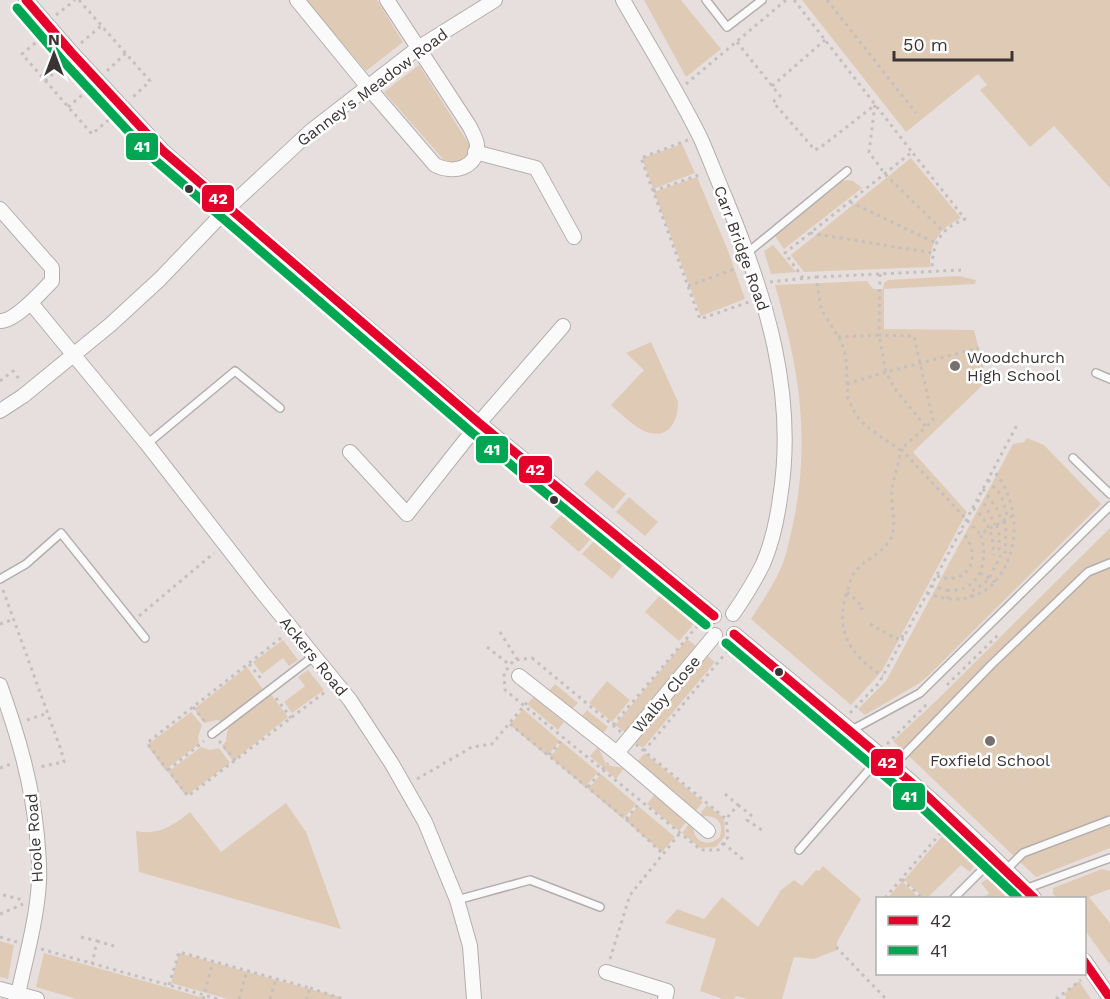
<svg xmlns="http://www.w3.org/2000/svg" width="1110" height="999" font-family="'Work Sans',sans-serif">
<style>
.green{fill:#dfcbb5}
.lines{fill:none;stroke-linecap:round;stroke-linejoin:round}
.lane-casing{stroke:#b3aead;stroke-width:10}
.street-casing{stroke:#b3aead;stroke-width:16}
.path{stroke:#c3c0bf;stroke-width:3;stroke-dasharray:3 4.5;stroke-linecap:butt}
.lane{stroke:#fbfafa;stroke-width:7}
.street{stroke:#fbfafa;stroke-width:14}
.bus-1-casing{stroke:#fff;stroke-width:14}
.bus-2-casing{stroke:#fff;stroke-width:14}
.bus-1{stroke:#e4002b;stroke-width:9}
.bus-2{stroke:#00a651;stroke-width:9}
.bus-dot{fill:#3a3534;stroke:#fff;stroke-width:2}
.poi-dot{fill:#76706f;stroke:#fff;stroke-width:2}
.labels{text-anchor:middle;stroke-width:5;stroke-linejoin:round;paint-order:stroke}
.street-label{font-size:16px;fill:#3a3534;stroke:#fff}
.poi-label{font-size:16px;fill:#3a3534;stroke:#fff;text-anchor:start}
.line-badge{stroke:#fff;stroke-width:2}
.badge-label{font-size:16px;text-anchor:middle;font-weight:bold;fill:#fff}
</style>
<rect width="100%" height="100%" fill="#e6dfdd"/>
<path class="green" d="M305 0H377L403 42 366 71Z
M644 0H681L721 49 686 77Z
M802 0H1110V188L1054 126 1030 147 980 90 987 85 978 74 906 132Z
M419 65 469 144C471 160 456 169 443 159L384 92Z
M682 144 695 173 653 189 642 158Z
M911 158 961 218C940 228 929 243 930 267L804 272 791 255Z
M697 177 727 248 745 299 701 316 654 192Z
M847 180 853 181 862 188 784 249 775 236 841 181Z
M773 245 796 272H797L771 274 764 251Z
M959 276 976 280 975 284 884 289V329L974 330 987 381 913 452 967 512 882 671 851 705 751 619C762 602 773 586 781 568 788 551 791 532 795 514 810 431 798 365 775 285L867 281 873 289H883L884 283 888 280Z
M651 342 678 402C678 412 676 422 669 429 650 445 625 417 611 405L644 370 626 353Z
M1027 438 1044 445 1101 504 928 676 918 684 865 715 858 709 886 681 1013 444 1024 442Z
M597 470 626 494 613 509 584 484Z
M629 497 658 522 645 536 616 512Z
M562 514 591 539 579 552 550 527Z
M1110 528V848L1036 877 893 741 936 701Z
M594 541 623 565 612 579 582 554Z
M660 595 694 624 679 641 645 612Z
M687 639 696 646 625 732 615 725Z
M283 640 298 660 289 666 283 658 262 674 253 662Z
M706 655 715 662 643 748 634 741Z
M247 667 264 691 224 722 217 720 204 723 194 709Z
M308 670 324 690 292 713 284 702 305 686 298 677Z
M607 681 630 700 612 722 589 703Z
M555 684 578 703 572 709 549 691Z
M270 693 288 717 233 761 222 746 226 741 228 727Z
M534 697 564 722 558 730 527 704Z
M523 709 560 741 547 756 510 725Z
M587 710 608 727 602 734 581 717Z
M191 712 202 725 198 737 199 744 165 770 147 745Z
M562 742 598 772 585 787 550 757Z
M201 747 210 750 219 748 230 763 186 796 168 772Z
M598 747 606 764 611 766 624 768 616 779 590 756Z
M645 753 703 802 695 812 636 763Z
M601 774 636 804 623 819 588 789Z
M655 794 687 821 679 831 647 804Z
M286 803 306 832 341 929 139 872 136 831C158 836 174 825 190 812L221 852Z
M707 805 724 818 725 836 716 847 700 848 682 833 690 823 693 826C693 841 707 848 719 838 726 823 715 813 700 817L699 815Z
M638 806 675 837 662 852 626 821Z
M943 835 975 865 970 872 961 865 927 898H924L904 880Z
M823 866 861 899 837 942V950L814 959 794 957 782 999H747L736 996 734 999H723L700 991 716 939 665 923 677 909 704 919 722 897 758 927 781 890 794 880 802 886 816 870 819 871Z
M1102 869 1110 871V889L1089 897 1110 923V965L1085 930 1084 898H1057L1053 894V888Z
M989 878 1008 898H984L989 893 981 883Z
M902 881 919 898H888Z
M0 941 14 945 8 979 0 977Z
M44 953 208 999H77L36 987Z
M179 953 339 997V999H228L171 983Z
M1079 981 1091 999H1066L1064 994Z"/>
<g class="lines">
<defs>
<path id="lane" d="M706 0 727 27 762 0
M747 253 847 171
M1096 373 1110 379
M147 444 235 371 280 408
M1073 458 1110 494
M0 579 26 564 61 533 145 638
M850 731 920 693 1110 506
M212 734 314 656
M893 766 991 665 1088 572 1110 563
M799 850 881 756
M1006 870 1023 853 1110 820
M1025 889 1110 858
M954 898 985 867 991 856
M457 900 530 880 600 907"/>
<path id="street" d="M26 0 71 52 163 151 228 208 479 423 714 616
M297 0 368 87 435 165C452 174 478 169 477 145 477 140 472 132 470 127L387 0
M623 0C649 46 678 92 701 139 710 160 718 181 727 202 766 297 797 394 780 498 777 520 772 543 763 564 754 582 744 598 733 614
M475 152 536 168 574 237
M0 209 52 268V281C41 292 15 322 0 321
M31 303 147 444 262 592 350 700 392 764 425 822 457 900 470 946 474 999
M0 411 23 396 110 325 160 279 228 208 312 130 418 48 495 0
M350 452 407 514 479 423 563 326
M734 634C837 719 942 802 1034 898
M519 676 617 753 708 831
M0 685C18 735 32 783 37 836 38 851 40 866 39 881 37 919 26 957 18 994
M617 753 715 635
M1084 960 1110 998
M606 972 667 991 665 999
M0 989 37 999"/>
</defs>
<use href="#lane" class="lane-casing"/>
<use href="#street" class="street-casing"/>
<path class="path" d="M79 0 150 81 132 98
M794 0 912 152
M827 0 916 113
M56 15 75 0
M41 38 22 54 92 134 112 117
M737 42 780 96 773 102 815 150 821 147 875 105
M81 43 101 26
M107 71 126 53
M45 81 64 64
M686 84 786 0
M772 86 825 40
M875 105 869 152 885 174 944 232
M68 107 87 91
M688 140 641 158 700 319 749 302
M653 191 702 174
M850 202 936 243
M810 233 933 253
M880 274 879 335 914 336 933 420 926 427
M816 277 961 270
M803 278 785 253 912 152 965 219C939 229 932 245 932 271
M770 282 816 277 821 309 841 341 846 357 848 399 856 415 867 427 900 450C900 464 893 477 892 490 890 506 898 526 890 540 881 555 862 560 853 575 850 580 849 587 847 592 834 630 850 656 883 676
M688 286 737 268
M838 337 879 335 886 372 979 348
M0 381 13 371 20 380
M847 384 886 372 895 389 926 427 901 449
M901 449 980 534 1014 515
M988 480 1001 495 1008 518
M983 489 997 509 1002 522
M977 500 985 505 995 525
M973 508C987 519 995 536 993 555
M1004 521 1006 531 1005 556
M997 525 999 534V555
M980 573 995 582
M937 576C970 588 984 553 961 531
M931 586 947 590 948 599
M3 590 61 750 64 762 39 767
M947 590C980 594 990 559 980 534
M847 592 863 607 859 612
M927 593C1006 625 1039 522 993 470
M972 597 970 593 988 580 1001 555
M139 616 214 553
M0 624 14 619
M870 624 897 639 899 635 904 637
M500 632 517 659
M281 638 147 743 188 796 325 692
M487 647 510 665
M532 658 726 819 728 837 718 850H701L505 690 504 673 514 660Z
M249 664 263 681
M947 685 1000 633
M276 698 291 718
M193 707 207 724
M850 713 879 683 884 674 1017 425
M27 720 48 713
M510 724 626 819 663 854
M613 725 699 624
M219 741 236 761
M887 744 929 702
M644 751 730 648
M549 755 564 738
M0 768 11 764
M168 770 204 741
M417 779 472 747 492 744 529 700
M588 787 608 763
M725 794 738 805 726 819
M738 805 751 815 747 820 763 831
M626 819 640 802
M723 843 744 860
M902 879 922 898
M3 895 23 900
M885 898 944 829
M0 914 23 904
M0 937 17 942
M81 937 97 941 92 964
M97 941 114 946
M836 947 886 999
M41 949 218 999
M610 959 630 895 680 833
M169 985 179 952 310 988 307 999
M310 988 343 999
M203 999 213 961
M239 999 247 971
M270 999 276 979
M1056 999 1081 980"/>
<use href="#lane" class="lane"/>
<use href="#street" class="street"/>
<defs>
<path id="bus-1" d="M26 0 71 52 163 151 479 423 714 616
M734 634 926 795 1034 898
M1084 961 1110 998"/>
<path id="bus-2" d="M17 8 62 60 155 160 471 432 706 625
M726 643 918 804 1018 898"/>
</defs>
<use href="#bus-1" class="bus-1-casing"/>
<use href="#bus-2" class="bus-2-casing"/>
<use href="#bus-1" class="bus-1"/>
<use href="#bus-2" class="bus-2"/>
</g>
<g class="bus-dot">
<circle cx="189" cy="189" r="5"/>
<circle cx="554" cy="500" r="5"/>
<circle cx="779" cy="672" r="5"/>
</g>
<g class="poi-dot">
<circle cx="955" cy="366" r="6"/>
<circle cx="990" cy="741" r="6"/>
</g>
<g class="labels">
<g class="street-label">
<text transform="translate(372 87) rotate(-37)" y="6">Ganney's Meadow Road</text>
<text transform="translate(742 248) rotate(70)" y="6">Carr Bridge Road</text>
<text transform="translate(314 656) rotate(51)" y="6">Ackers Road</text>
<text transform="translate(666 694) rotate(-50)" y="6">Walby Close</text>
<text transform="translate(34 838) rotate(-94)" y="6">Hoole Road</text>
</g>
<g class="poi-label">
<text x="967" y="363">Woodchurch<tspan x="967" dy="18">High School</tspan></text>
<text x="990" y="766" text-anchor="middle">Foxfield School</text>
</g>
</g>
<g class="line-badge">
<rect x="125" y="132" width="34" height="29" rx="6" fill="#00a651"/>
<rect x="201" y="184" width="34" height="29" rx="6" fill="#e4002b"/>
<rect x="475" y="435" width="34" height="29" rx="6" fill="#00a651"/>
<rect x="518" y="455" width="35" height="29" rx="6" fill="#e4002b"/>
<rect x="870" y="748" width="34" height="29" rx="6" fill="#e4002b"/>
<rect x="892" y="782" width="34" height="29" rx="6" fill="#00a651"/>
</g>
<g class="badge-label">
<text x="142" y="152">41</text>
<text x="218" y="204">42</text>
<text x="492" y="455">41</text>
<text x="535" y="475">42</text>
<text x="887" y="768">42</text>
<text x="909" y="802">41</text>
</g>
<rect x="876" y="897" width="210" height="78" fill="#ffffff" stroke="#b0aeae" stroke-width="1.5"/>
<rect x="888" y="916" width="30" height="9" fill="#e4002b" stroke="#b0aeae" stroke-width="1.5"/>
<text x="930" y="927" font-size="18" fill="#3a3534">42</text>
<rect x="888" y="946" width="30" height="9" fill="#00a651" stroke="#b0aeae" stroke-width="1.5"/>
<text x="930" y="957" font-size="18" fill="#3a3534">41</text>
<g transform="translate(54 54)" stroke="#ffffff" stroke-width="4.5" paint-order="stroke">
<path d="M0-4.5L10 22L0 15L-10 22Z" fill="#3a3534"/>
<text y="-9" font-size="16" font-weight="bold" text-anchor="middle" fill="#3a3534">N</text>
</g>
<path d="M894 51v9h118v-9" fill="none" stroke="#3a3534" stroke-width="3"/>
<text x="903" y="51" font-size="18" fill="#3a3534" stroke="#ffffff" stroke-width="4.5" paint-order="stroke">50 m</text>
</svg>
